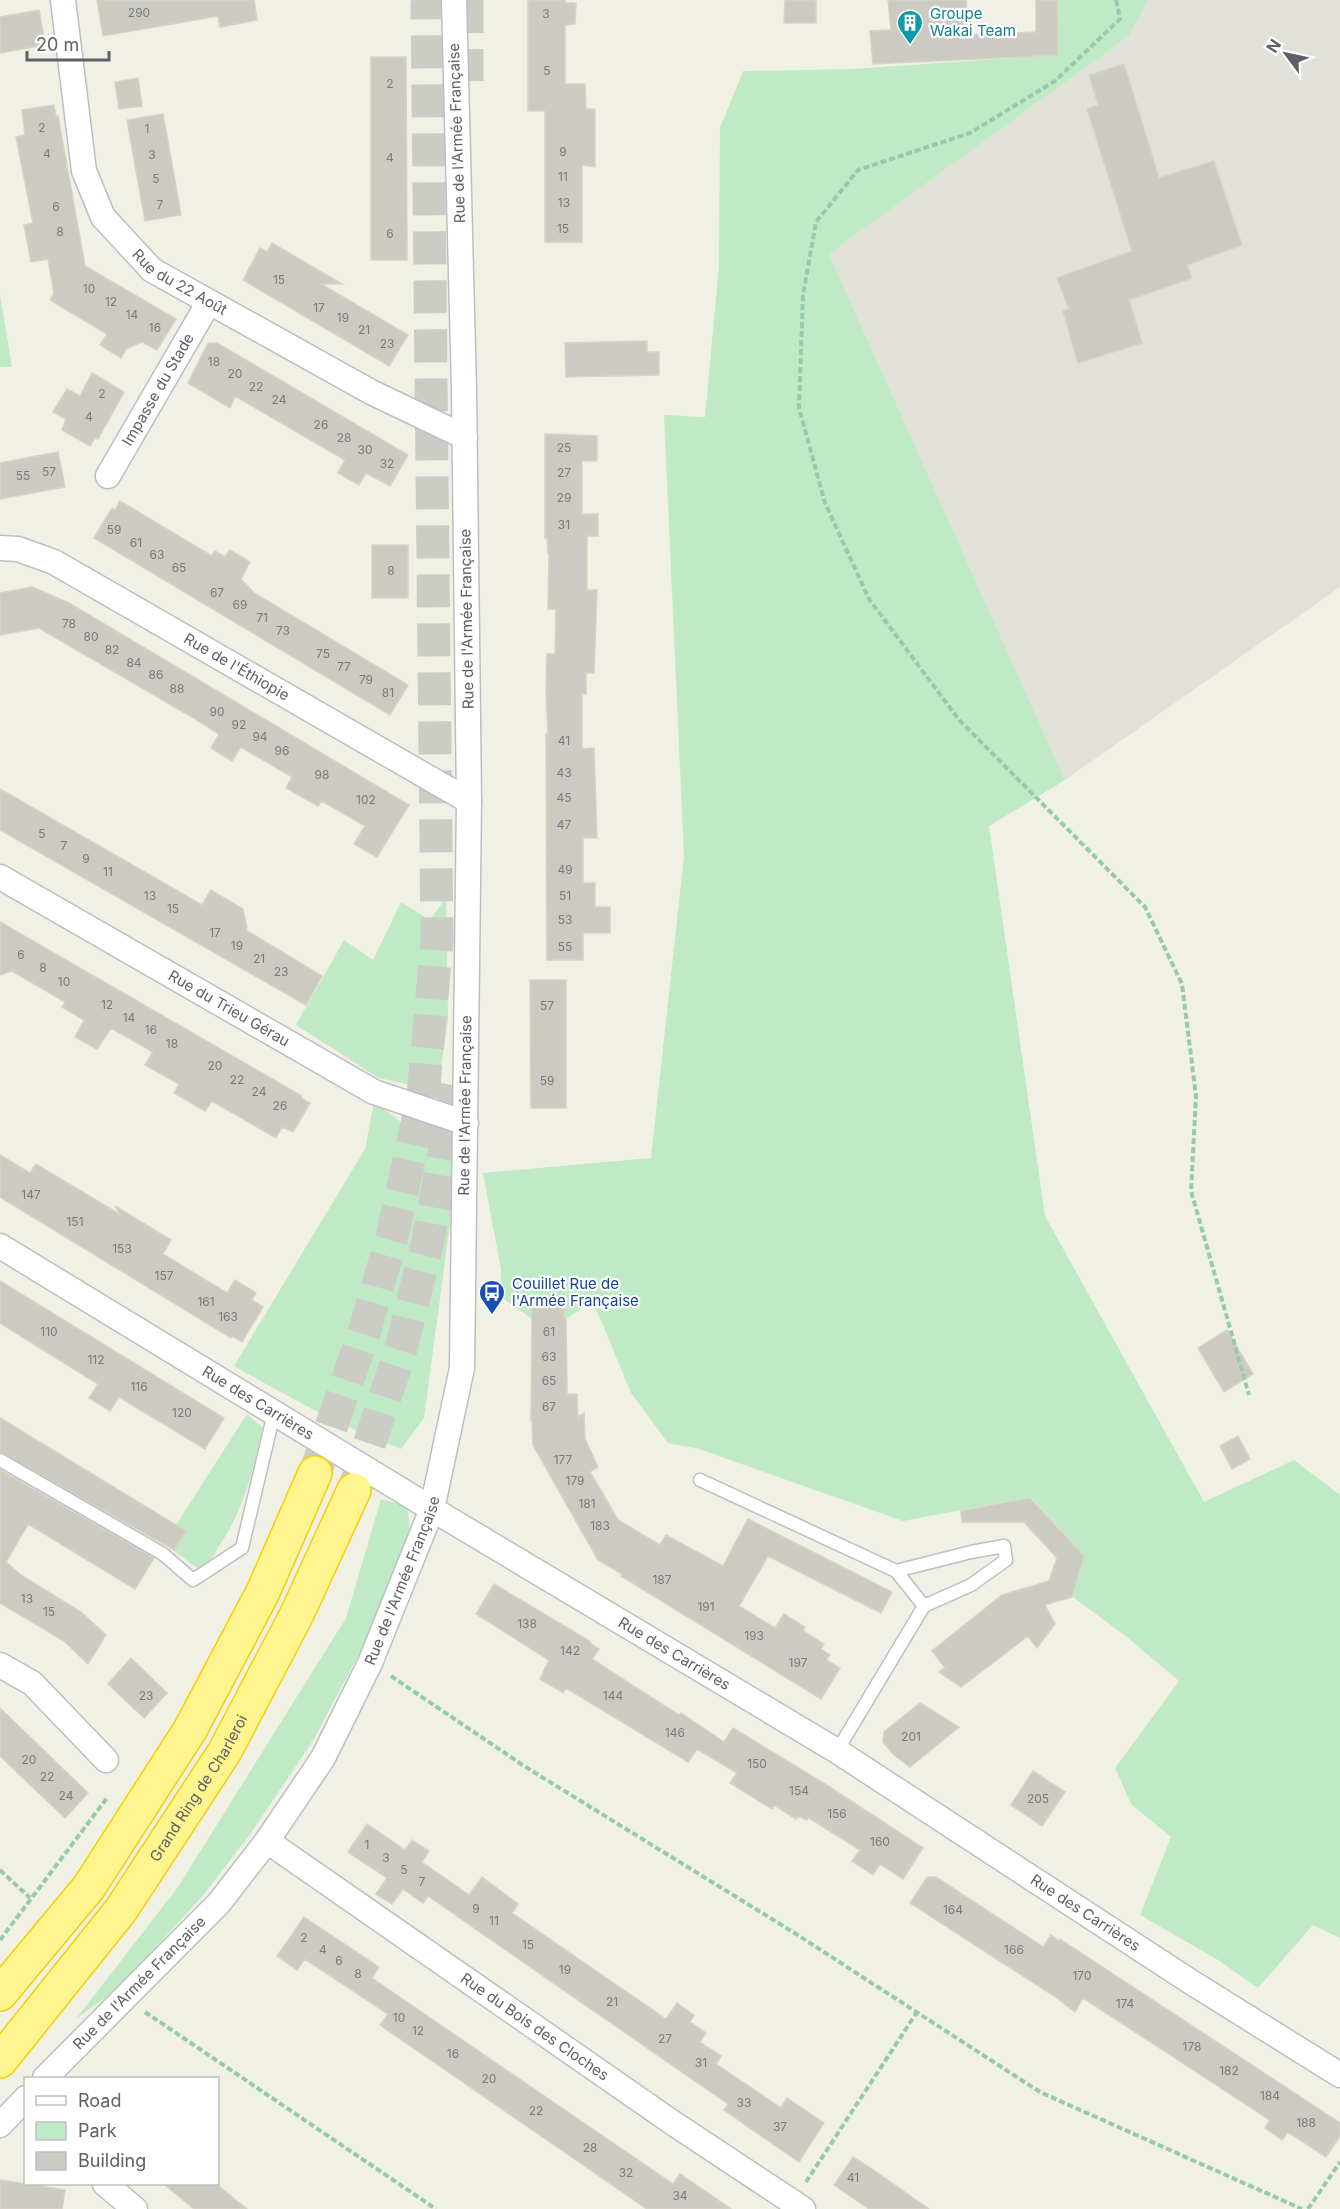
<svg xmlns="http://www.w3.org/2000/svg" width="1340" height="2209" font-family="Inter,sans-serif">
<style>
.industrial{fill:#e1e1d9}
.green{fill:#c0eac6}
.building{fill:#cccac2;stroke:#d6d3c3;stroke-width:1.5}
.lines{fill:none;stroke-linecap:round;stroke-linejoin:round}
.motorway-tunnel{stroke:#cbccc6;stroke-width:33;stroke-dasharray:33 16;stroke-linecap:butt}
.service-casing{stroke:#bdbec5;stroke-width:15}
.minor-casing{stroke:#bdbec5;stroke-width:27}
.motorway-casing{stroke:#f6cf00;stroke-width:36}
.path{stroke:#97c9ad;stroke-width:4;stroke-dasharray:6 3;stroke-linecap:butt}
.service{stroke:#fff;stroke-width:12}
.minor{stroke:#fff;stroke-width:24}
.motorway{stroke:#fff48e;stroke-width:33}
.labels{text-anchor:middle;stroke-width:4.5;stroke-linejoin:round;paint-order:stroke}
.number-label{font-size:12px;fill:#797a7e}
.culture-label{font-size:15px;fill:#0d838f;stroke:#fff;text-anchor:start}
.street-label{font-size:15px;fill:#5d6067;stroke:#fff}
.transit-label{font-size:15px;fill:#164399;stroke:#fff;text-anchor:start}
</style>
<rect width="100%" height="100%" fill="#f0f0e5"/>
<path class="industrial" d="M1148 0H1340V587L1065 780 829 254 1129 36Z"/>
<path class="green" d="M1057 0H1148L1129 36 829 254 1065 780 989 826 1045 1216 1204 1502 1294 1460 1340 1495V1938L1313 1925 1258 1988 1218 1960 1140 1915 1171 1837 1131 1804 1115 1768 1179 1681 1128 1638 1073 1597 1084 1556 1031 1497 903 1521 699 1449 668 1443 631 1393 593 1301 566 1319 531 1318 501 1297V1269L483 1173 651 1158 684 856 664 415 705 417 719 265 720 128 743 71 852 69 1057 55Z
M0 294 12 367H0Z
M446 898 448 1019 438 1091 379 1078 296 1025 344 940 373 960 401 902 430 920Z
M374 1102 458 1164 424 1418 401 1449C343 1427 289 1397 234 1366L365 1149Z
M247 1414 263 1428C255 1462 247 1497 230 1528 222 1543 211 1557 204 1573L173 1550 185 1531 176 1525Z
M381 1499 407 1506 410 1527 368 1637 314 1739 251 1833 201 1898 117 1989 76 2019 178 1887 346 1618Z"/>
<path class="building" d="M97 0H254L257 20 220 27 218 16 103 36Z
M528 0H565V3H576L575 24 565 25V84H585L586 109H595V167L582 165V242H545V111H528Z
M785 0H816V23H784Z
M888 0H966L969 35 1036 32V0H1057L1058 55 873 64 870 31 891 30Z
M39 10 45 45 0 53V17Z
M371 57H406L407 260H371Z
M1124 64 1159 178 1214 161 1242 245 1187 265 1192 278 1129 300 1142 343 1078 363 1063 311 1069 309 1057 278 1132 251 1087 109 1098 105 1089 75Z
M138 78 142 106 119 109 115 82Z
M54 105 56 116H58L85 266 176 319 157 350 142 342 126 349 121 358 100 345 107 334 50 300 54 293 48 259 31 262 24 225 33 223 16 137 25 135 22 110Z
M163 114 181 215 145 221 127 120Z
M272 243 342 284H321L408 335 389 366 243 280 260 248 267 252Z
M647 341V352H659V375L566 377 565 343Z
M208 343H217L408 455 390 486 366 473 359 485 338 473 345 460 235 396 230 408 188 383Z
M92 373 124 392 98 439 95 438 90 446 62 430 66 419 53 412 67 389 80 396Z
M545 434 597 436V461H582V514H598V536H587V590H597L594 673H586V694H582V749L594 748 597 838H583V883H595V907H610V933H583V960H547L546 734H548L546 693 547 654H555L556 609H548L549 553H548L547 537 545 538Z
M58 452 65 487 0 499V463Z
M120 501 212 556 215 551 225 557 230 550 250 562 241 579 254 593 408 685 390 715 94 538 112 508 115 510Z
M372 545H408V598H372Z
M32 587 69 603 409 805 377 857 354 844 365 826 322 801 318 806 286 788 292 777 241 747 232 761 211 748 219 734 197 720 39 628 0 635V593Z
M0 789 202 905 211 890 243 909 247 928 246 930 322 976 306 1005 0 830Z
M0 922 302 1096 301 1098 310 1103 293 1132 282 1127 276 1138 212 1101 205 1111 174 1093 179 1084 145 1065 153 1052 111 1028 97 1049 75 1037 84 1020 62 1007 65 1002 12 971 0 975Z
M530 980H566V1108H531Z
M0 1155 30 1173 36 1164 121 1215 115 1206 171 1240 163 1254 227 1293 235 1280 256 1293 252 1300 263 1307 242 1342 232 1336 231 1338 0 1197Z
M0 1281 224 1418 205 1449 119 1397 110 1411 89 1398 98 1384 0 1323Z
M532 1306H564V1318H566L567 1394H577L578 1417 584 1413 585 1439 598 1467 590 1472 618 1520 660 1545 666 1535 723 1566 748 1519 892 1592 881 1613 768 1556 739 1606 775 1628 784 1614 805 1627 803 1631 824 1644 821 1649 830 1655 826 1660 840 1668 821 1699 621 1576 622 1574 598 1560 533 1445 532 1421H531Z
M1227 1330 1253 1374 1224 1392 1198 1348Z
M0 1418 186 1531 174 1550 0 1452Z
M1238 1436 1250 1459 1232 1469 1220 1446Z
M0 1470 154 1558 135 1589 28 1524 6 1562 21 1575 81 1612 106 1635 88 1664 64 1641 0 1603Z
M1030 1498 1084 1556 1072 1597 1045 1605 1055 1624 1037 1648 1028 1636 961 1687 939 1672 945 1668 932 1651 1002 1595 1049 1581 1057 1558 1024 1522H962L961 1511Z
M494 1584 591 1642 590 1643 599 1649 592 1659 646 1694 679 1715 681 1713 724 1742 733 1728 825 1784 923 1848 903 1879 880 1864 873 1875 852 1861 860 1850 809 1818 806 1820 798 1816 796 1819 774 1805 772 1809 730 1783 737 1773 697 1749 688 1762 566 1688 563 1693 540 1679 549 1660 476 1614Z
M131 1658 167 1693 144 1718 108 1684Z
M920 1703 959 1727 910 1767 894 1755 883 1742 884 1732Z
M0 1708 88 1793 65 1818 0 1756Z
M1033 1771 1065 1792 1042 1826 1011 1805Z
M367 1824 405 1850 412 1840 429 1851 422 1862 469 1895 482 1877 518 1904 512 1913 666 2019 677 2003 694 2015 690 2022 706 2033 700 2042 721 2056 716 2064 781 2108 787 2098 824 2123 799 2162 724 2110 728 2104 428 1896 423 1903 403 1889 392 1904 376 1894 387 1878 348 1852Z
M927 1877H936L1043 1947 1051 1935 1059 1941 1060 1939 1340 2123V2136L1326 2157 1288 2132 1282 2140 1265 2128 1270 2120 1083 1998 1075 2012 1054 1996 910 1903Z
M304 1917 379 1967 372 1978 439 2024 673 2184 680 2174 731 2209H647L380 2025 388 2014 305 1959 297 1970 277 1956Z
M853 2157 872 2169 929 2209H869L834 2185Z
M0 2180 65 2190 62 2209H0Z
M164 2184H216L247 2209H194Z"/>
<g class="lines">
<path class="motorway-tunnel" d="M467 0V81
M315 1473 364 1333 392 1237 423 1097 437 940 427 0
M354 1490 401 1349 427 1245 457 1086"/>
<defs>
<path id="service" d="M0 1460 163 1554 193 1580 242 1548 274 1413
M700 1480 896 1571 924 1606 837 1751
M896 1571 971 1552 1004 1546 1006 1560 971 1585 924 1606"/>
<g id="minor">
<path id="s1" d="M63 0 84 171 103 217 152 270 371 392 465 437"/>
<path id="s2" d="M108 476 209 302"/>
<path id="s3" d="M0 548 18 549 54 562 469 801"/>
<path id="s4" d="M0 877 374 1092 466 1123"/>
<path id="s5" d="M0 1246 432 1509 837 1751 1191 1982 1340 2075"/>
<path d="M0 1665 32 1683 106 1760"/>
<path id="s6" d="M267 1841 673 2123 803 2209"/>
<path id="s7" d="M45 2078 219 1903 267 1841 323 1758 370 1663 432 1509 462 1368 469 801 464 390 454 0"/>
<path d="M0 2125 26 2098"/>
<path d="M105 2184 135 2209"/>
</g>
<g id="motorway">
<path d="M0 1994 89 1887 190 1730 263 1592 315 1473"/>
<path id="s8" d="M0 2061 121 1910 225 1751 297 1614 354 1490"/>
</g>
</defs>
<use href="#service" class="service-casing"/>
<use href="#minor" class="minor-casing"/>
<use href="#motorway" class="motorway-casing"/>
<path class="path" d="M1116 0 1120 19 1055 81 970 133 858 170 816 222 803 295 799 408 825 503 869 599 959 720 1145 907 1182 984 1196 1096 1191 1191 1249 1395
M391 1676 524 1766 793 1932 1040 2092 1302 2209
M0 1870 30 1898
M0 1940 107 1798
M145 2012 436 2209
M806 2182 917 2012
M1308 2209 1340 2162"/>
<use href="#service" class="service"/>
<use href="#minor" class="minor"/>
<use href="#motorway" class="motorway"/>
</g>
<defs>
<symbol id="building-pin" viewBox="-11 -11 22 30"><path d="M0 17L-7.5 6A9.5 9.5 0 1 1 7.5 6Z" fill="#0f9aa8" stroke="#fff"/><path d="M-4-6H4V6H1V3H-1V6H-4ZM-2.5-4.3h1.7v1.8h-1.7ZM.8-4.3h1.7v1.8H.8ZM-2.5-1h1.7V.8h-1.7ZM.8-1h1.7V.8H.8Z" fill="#fff"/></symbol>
<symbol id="bus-pin" viewBox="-11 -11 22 30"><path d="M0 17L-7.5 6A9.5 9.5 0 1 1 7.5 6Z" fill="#1a4fb4" stroke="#fff"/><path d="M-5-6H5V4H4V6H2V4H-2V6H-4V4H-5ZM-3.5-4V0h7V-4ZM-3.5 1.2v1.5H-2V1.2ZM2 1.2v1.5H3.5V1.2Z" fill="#fff"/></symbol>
</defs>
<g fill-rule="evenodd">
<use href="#building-pin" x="895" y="8" width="30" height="40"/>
<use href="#bus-pin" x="477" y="1278" width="30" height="40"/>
</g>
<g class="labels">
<g class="number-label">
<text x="139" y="17">290</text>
<text x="546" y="18">3</text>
<text x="547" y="75">5</text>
<text x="390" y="88">2</text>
<text x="42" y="132">2</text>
<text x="147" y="133">1</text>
<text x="563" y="156">9</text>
<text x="47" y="158">4</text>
<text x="152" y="159">3</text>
<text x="390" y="162">4</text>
<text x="563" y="181">11</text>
<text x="156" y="183">5</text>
<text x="564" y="207">13</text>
<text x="160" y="209">7</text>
<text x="56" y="211">6</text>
<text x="563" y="233">15</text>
<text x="60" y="236">8</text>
<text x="390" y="238">6</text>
<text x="279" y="284">15</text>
<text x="89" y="293">10</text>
<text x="111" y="306">12</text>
<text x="319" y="312">17</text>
<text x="132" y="319">14</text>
<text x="343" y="322">19</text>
<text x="155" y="332">16</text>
<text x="364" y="334">21</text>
<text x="387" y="348">23</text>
<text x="214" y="366">18</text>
<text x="235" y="378">20</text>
<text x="256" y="391">22</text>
<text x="102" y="398">2</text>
<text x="279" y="404">24</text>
<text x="89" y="421">4</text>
<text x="321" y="429">26</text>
<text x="344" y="442">28</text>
<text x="564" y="452">25</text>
<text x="365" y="454">30</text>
<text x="387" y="468">32</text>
<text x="49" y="476">57</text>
<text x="564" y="477">27</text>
<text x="23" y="480">55</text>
<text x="564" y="502">29</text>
<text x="564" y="529">31</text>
<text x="114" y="534">59</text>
<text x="136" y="547">61</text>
<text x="157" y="559">63</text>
<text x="179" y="572">65</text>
<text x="391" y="575">8</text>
<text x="217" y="597">67</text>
<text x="240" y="609">69</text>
<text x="262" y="622">71</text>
<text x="69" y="628">78</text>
<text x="283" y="635">73</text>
<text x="91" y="641">80</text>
<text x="112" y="654">82</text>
<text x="323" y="658">75</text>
<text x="134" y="667">84</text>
<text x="344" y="671">77</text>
<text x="156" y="679">86</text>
<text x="366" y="684">79</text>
<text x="177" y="693">88</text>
<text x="388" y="697">81</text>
<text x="217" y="716">90</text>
<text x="239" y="729">92</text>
<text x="260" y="741">94</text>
<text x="564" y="745">41</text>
<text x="282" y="755">96</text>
<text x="564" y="777">43</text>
<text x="322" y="779">98</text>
<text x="564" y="802">45</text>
<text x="366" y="804">102</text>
<text x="564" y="829">47</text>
<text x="42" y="838">5</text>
<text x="64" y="850">7</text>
<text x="86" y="863">9</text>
<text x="565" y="874">49</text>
<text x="108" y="876">11</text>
<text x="150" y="900">13</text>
<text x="565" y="900">51</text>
<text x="173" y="913">15</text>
<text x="565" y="924">53</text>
<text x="215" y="937">17</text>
<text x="237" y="950">19</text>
<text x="565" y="951">55</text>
<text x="21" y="959">6</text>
<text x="259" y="963">21</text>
<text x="43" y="972">8</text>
<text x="281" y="976">23</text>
<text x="64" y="986">10</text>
<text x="107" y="1009">12</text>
<text x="547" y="1010">57</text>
<text x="129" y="1022">14</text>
<text x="151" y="1034">16</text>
<text x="172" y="1048">18</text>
<text x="215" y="1070">20</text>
<text x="237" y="1084">22</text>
<text x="547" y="1085">59</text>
<text x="259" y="1096">24</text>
<text x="280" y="1110">26</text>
<text x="31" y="1199">147</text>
<text x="75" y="1226">151</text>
<text x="122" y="1253">153</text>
<text x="164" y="1280">157</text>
<text x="206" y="1306">161</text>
<text x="228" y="1321">163</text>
<text x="49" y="1336">110</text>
<text x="549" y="1336">61</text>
<text x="549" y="1361">63</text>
<text x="96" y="1364">112</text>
<text x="549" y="1385">65</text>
<text x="139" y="1391">116</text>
<text x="549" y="1411">67</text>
<text x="182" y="1417">120</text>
<text x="563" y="1464">177</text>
<text x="575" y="1485">179</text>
<text x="587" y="1508">181</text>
<text x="600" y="1530">183</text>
<text x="662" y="1584">187</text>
<text x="27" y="1603">13</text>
<text x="706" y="1611">191</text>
<text x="49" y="1616">15</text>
<text x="527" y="1628">138</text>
<text x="754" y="1640">193</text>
<text x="570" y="1655">142</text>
<text x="798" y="1667">197</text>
<text x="146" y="1700">23</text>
<text x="613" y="1700">144</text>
<text x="675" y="1737">146</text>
<text x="911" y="1741">201</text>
<text x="29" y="1764">20</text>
<text x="757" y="1768">150</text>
<text x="47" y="1781">22</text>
<text x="799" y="1795">154</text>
<text x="66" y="1800">24</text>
<text x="1038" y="1803">205</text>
<text x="837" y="1818">156</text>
<text x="880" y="1846">160</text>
<text x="367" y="1849">1</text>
<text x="386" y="1862">3</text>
<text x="404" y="1874">5</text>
<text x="422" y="1886">7</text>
<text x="476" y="1913">9</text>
<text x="953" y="1914">164</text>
<text x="494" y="1925">11</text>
<text x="304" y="1942">2</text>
<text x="528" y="1949">15</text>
<text x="323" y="1954">4</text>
<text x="1014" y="1954">166</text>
<text x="339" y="1965">6</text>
<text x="565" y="1974">19</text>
<text x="358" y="1978">8</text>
<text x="1082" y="1980">170</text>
<text x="612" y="2006">21</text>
<text x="1125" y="2008">174</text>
<text x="399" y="2022">10</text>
<text x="418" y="2035">12</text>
<text x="665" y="2043">27</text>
<text x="1192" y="2051">178</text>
<text x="453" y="2058">16</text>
<text x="701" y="2067">31</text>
<text x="1229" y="2075">182</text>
<text x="489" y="2083">20</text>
<text x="1270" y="2100">184</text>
<text x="744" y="2107">33</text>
<text x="536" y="2115">22</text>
<text x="1306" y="2127">188</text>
<text x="780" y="2131">37</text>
<text x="590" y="2152">28</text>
<text x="626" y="2177">32</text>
<text x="853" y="2182">41</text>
<text x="680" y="2200">34</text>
</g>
<g class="culture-label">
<text x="930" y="19">Groupe<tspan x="930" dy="17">Wakai Team</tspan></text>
</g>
<g class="street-label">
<text transform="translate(457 133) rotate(-92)" y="5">Rue de l'Armée Française</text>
<text dy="5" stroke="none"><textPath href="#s1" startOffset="324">Rue du 22 Août</textPath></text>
<text dy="5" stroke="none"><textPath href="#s2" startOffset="100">Impasse du Stade</textPath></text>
<text transform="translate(467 619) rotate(-91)" y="5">Rue de l'Armée Française</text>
<text dy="5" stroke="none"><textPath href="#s3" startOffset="267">Rue de l'Éthiopie</textPath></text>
<text dy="5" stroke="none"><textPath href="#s4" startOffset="264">Rue du Trieu Gérau</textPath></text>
<text dy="5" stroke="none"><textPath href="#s7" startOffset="1104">Rue de l'Armée Française</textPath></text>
<text dy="5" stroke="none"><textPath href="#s5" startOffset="302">Rue des Carrières</textPath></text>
<text dy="5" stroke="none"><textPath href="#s7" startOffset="620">Rue de l'Armée Française</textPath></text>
<text dy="5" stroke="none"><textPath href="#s5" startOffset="788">Rue des Carrières</textPath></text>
<text dy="5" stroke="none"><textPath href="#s8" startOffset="338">Grand Ring de Charleroi</textPath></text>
<text dy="5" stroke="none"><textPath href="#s5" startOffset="1274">Rue des Carrières</textPath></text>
<text dy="5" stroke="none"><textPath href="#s7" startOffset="134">Rue de l'Armée Française</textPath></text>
<text dy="5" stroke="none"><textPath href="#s6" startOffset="326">Rue du Bois des Cloches</textPath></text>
</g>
<g class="transit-label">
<text x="512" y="1289">Couillet Rue de<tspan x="512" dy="17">l'Armée Française</tspan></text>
</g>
</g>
<rect x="24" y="2077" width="195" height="108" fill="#ffffff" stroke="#bebfc2" stroke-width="1.5"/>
<rect x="36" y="2096" width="30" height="9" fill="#ffffff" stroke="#bebfc2" stroke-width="1.5"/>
<text x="78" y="2107" font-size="18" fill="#5d6067">Road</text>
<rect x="36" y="2122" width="30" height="18" fill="#c0eac6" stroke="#bebfc2" stroke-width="1.5"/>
<text x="78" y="2137" font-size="18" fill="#5d6067">Park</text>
<rect x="36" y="2152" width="30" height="18" fill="#cccac2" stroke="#bebfc2" stroke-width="1.5"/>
<text x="78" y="2167" font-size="18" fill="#5d6067">Building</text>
<g transform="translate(1286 54) rotate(303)" stroke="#ffffff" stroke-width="4.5" paint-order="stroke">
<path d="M0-4.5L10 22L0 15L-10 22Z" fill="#5d6067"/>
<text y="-9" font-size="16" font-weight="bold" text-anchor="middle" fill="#5d6067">N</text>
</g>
<path d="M27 51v9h82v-9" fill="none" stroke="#5d6067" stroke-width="3"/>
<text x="36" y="51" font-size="18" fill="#5d6067" stroke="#ffffff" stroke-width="4.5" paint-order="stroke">20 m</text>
</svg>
